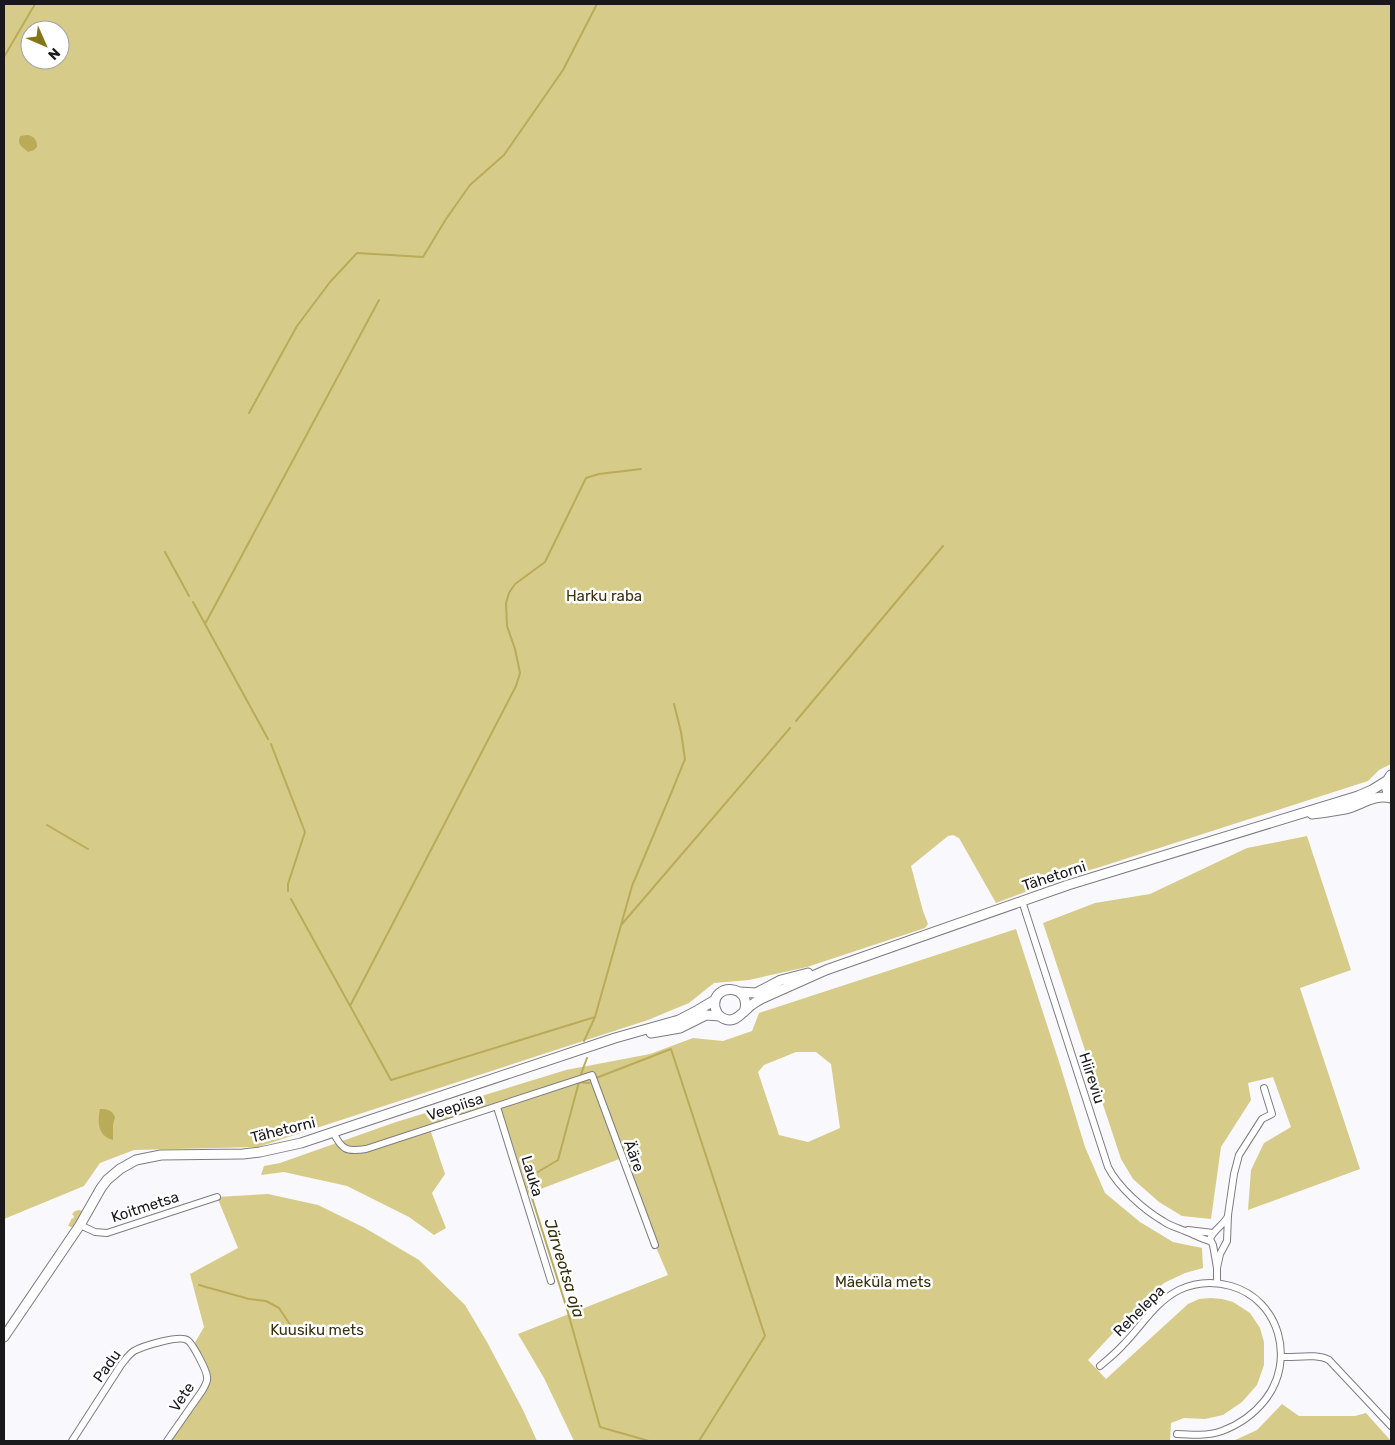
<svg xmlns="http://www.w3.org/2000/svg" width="1395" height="1445" font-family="Rubik,sans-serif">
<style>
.green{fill:#d7cb89;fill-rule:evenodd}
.water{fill:#baab59}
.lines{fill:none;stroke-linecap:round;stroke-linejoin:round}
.stream{stroke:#baab59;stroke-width:2}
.street-casing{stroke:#7d7c81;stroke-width:8}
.secondary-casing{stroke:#7d7c81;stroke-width:11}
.street{stroke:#fff;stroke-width:6}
.secondary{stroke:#fff;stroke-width:9}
.labels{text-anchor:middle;stroke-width:5;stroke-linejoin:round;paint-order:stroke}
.park-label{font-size:15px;fill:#39320e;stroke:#fff}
.street-label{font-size:15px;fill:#19181a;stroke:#fff}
.water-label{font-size:16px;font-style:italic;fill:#352e09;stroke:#fff}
</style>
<rect width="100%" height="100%" fill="#f9f8fd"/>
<path class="green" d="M4 4H1391V764L1379 770 1368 781 1097 868 1067 876 996 903 959 838 953 835 948 836 911 866 923 911 928 924 925 928 807 967 749 980 714 983 689 1003 648 1020 258 1147 134 1150 100 1163 84 1186 4 1219ZM30 30H60V60H30Z
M1307 836 1351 970 1300 988 1360 1169 1248 1210 1251 1170 1264 1143 1291 1127 1273 1077 1248 1083 1251 1100 1221 1147 1211 1219 1182 1216 1159 1202 1133 1179 1121 1159 1043 923 1095 903 1150 894 1247 848Z
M1016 929 1061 1068 1085 1147 1105 1193 1140 1222 1173 1242 1202 1248 1203 1268 1185 1273 1164 1283 1141 1303 1088 1360 1106 1379 1188 1304 1199 1299 1211 1298 1222 1299 1233 1302 1250 1313 1260 1328 1264 1342V1365L1257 1385 1242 1402 1223 1415 1205 1419 1184 1418 1171 1423 1170 1441H574L544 1378 518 1334 668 1275 655 1245 622 1158 525 1195 497 1107 430 1129 445 1174 432 1193 446 1228 434 1235 409 1217 347 1186 284 1172 261 1175 264 1166 280 1163 396 1122 566 1070 650 1054 693 1038 723 1041 752 1031 759 1013ZM796 1052H816L831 1064 840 1128 808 1142 779 1135 758 1072 764 1065Z
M268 1194 318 1205 365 1228 419 1260 465 1305 487 1342 523 1410 537 1441H167L195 1401 207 1376 193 1346 204 1327 190 1274 238 1248 217 1197Z
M79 1210 83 1211 75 1225 72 1227 68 1226 72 1218 73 1219 74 1216 72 1214 75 1211Z
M1282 1404 1299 1416H1355L1366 1413 1391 1441H1233L1257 1430Z"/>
<path class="water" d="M28 135C35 137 37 140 37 147L34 150 28 152C22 146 17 146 20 136Z
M100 1109C108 1109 112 1110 115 1117L113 1125V1140C98 1136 97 1123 100 1109Z"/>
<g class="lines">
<path class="stream" d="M4 57 35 4
M249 413 297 326 330 282 357 253 423 257 446 219 470 185 504 155 563 70 597 4
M165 552 189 596
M193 602 268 739
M205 624 379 300
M796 721 943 546
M271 744 305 832 288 884V891
M47 825 88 849
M291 899 391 1080 595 1017
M622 924 790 728
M350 1006 516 686 520 673 515 649 507 626 506 603 509 593 515 584 545 562 586 478 599 474 641 469
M584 1041 595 1017 632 886 670 796 685 759 681 732 674 704
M581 1074 587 1058
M596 1078 671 1049 765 1336 699 1441
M589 1083 579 1082 558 1160 526 1179 567 1309 600 1427 649 1441
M199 1285 249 1299 266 1301 279 1308 291 1326"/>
<defs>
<path id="street" d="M1022 901 1108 1167C1118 1187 1144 1210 1163 1221 1170 1226 1178 1228 1185 1231 1193 1234 1202 1239 1210 1241
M497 1107 551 1281
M333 1132C342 1150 346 1152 366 1149L592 1075 655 1245
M80 1225 95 1232 107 1233 217 1197
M1188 1230 1213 1233
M1217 1268 1220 1254 1227 1241 1228 1215 1234 1174 1239 1155 1262 1119 1272 1114 1264 1088
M1217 1283V1268L1213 1245 1210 1239C1213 1230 1224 1225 1228 1216
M1281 1357C1296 1358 1316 1353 1329 1360L1391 1426
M1100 1366C1108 1359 1116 1353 1123 1345 1141 1327 1155 1302 1179 1290 1196 1282 1213 1281 1231 1286 1280 1300 1296 1361 1265 1400 1254 1414 1238 1425 1222 1431 1208 1436 1192 1435 1177 1434
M72 1441 121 1365C125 1360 129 1354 134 1351 143 1346 179 1335 187 1340 192 1342 207 1371 207 1377 208 1382 204 1387 202 1391L167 1441"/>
<path id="secondary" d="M1391 775C1385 782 1385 790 1391 797
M1312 814C1323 813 1334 811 1345 809 1360 806 1375 793 1391 798
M740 992 756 993 781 980 808 973
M744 1012C754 984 711 982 715 1007 716 1011 718 1015 721 1017 733 1025 740 1015 748 1008 752 1004 756 1002 761 999L826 970 1068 885 1358 796 1372 790 1388 780
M651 1033 680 1028 706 1015 720 1016
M4 1337 80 1225 101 1188 107 1180 120 1169 136 1160 161 1155 243 1154 260 1152 301 1143 615 1038 679 1020 698 1010 715 1000"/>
</defs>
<use href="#street" class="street-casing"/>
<use href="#secondary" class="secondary-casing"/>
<use href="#street" class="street"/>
<use href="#secondary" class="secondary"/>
</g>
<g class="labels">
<g class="park-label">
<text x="604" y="601">Harku raba</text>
<text x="883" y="1287">Mäeküla mets</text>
<text x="317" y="1335">Kuusiku mets</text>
</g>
<g class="street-label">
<text transform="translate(1054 876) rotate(-18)" y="5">Tähetorni</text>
<text transform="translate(1092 1078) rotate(72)" y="5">Hiireviu</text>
<text transform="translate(455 1107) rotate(-18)" y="5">Veepiisa</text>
<text transform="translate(283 1130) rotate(-14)" y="5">Tähetorni</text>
<text transform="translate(634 1156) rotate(70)" y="5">Ääre</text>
<text transform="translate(532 1176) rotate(73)" y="5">Lauka</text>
<text transform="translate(145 1207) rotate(-18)" y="5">Koitmetsa</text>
<text transform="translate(1139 1311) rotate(-45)" y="5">Rehelepa</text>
<text transform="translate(107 1366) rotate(-55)" y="5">Padu</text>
<text transform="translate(182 1397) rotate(-56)" y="5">Vete</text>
</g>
<g class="water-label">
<text transform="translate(565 1268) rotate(73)" y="6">Järveotsa oja</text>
</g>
</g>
<rect width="1395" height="1445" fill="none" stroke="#19181a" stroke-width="10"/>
<g transform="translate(45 45) rotate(135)"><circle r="24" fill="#ffffff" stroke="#a3a3a3"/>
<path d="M0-4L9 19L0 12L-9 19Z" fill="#847517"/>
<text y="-8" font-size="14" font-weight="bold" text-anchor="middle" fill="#19181a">N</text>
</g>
</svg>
